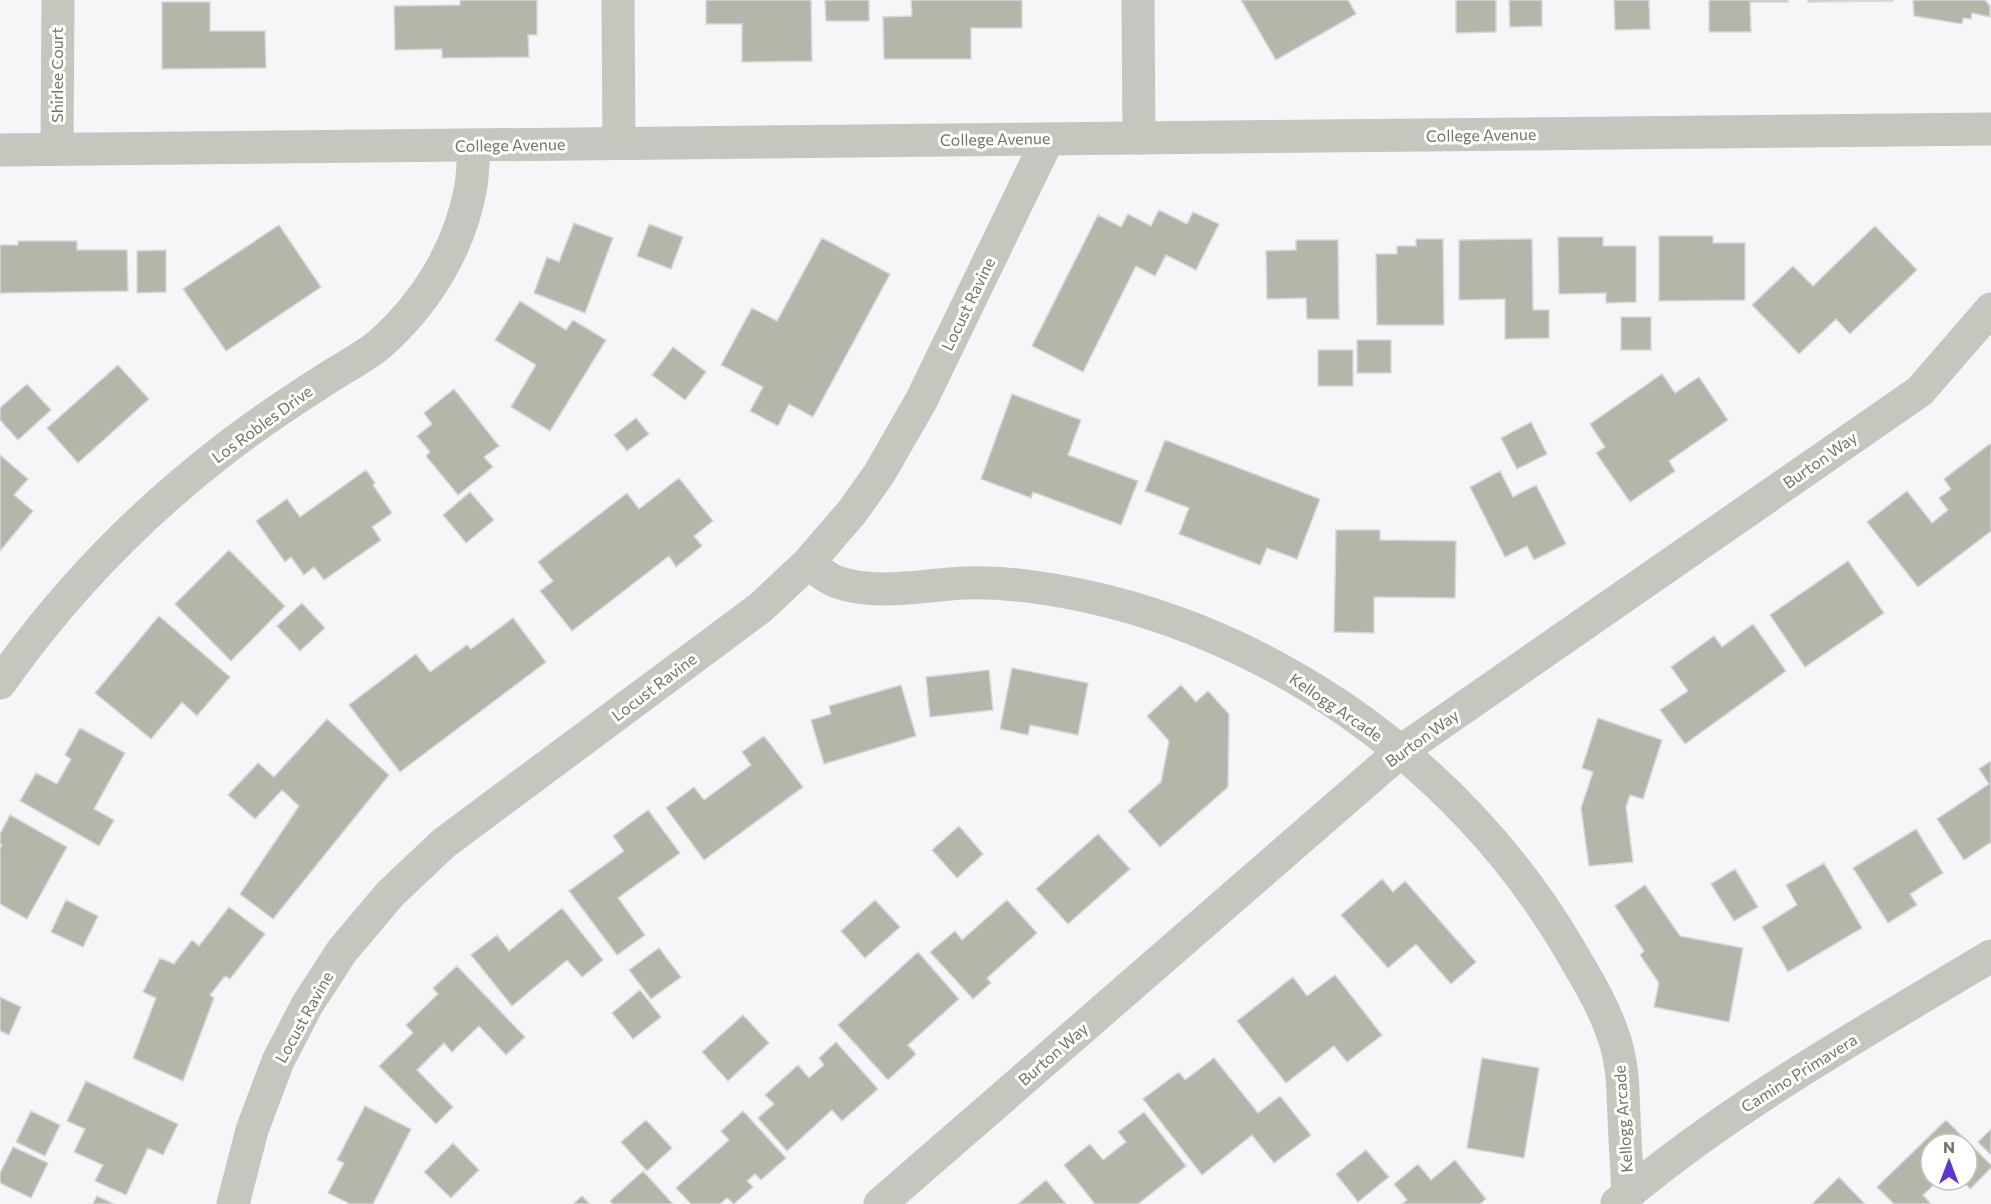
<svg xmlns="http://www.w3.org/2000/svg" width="1991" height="1204" font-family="Commissioner,sans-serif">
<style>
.building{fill:#b2b7aa;stroke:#d9d7d9;stroke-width:1.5}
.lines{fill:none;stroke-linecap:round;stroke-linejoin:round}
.minor{stroke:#c3c7be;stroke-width:33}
.tertiary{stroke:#c3c7be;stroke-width:33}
.labels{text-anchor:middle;stroke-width:6;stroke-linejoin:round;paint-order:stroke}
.street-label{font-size:16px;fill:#6d795f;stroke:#fff}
</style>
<rect width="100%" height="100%" fill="#f8f5f8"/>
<path class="building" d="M460 0H537V35H528L529 57 442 58V49L395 50 394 6 460 5Z
M706 0H811L812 61 742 62V24H706Z
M825 0H869V21H826Z
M911 0H1022V28H971V59H884L883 17 912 16Z
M1241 0H1348L1356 14 1276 60Z
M1456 0H1496V32L1456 33Z
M1509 0H1542V26L1510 27Z
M1614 0H1649L1650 29 1615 30Z
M1709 0H1788V2H1750L1751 32H1709Z
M1808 0H1893V1L1808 2Z
M1913 0H1985L1990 6V17L1972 13 1971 19 1963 18 1962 24 1914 16Z
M162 2H210V31H265L266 68 162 69Z
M1159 210 1187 224 1193 212 1219 224 1196 270 1166 255 1155 276 1136 266 1083 372 1032 346 1098 215 1121 227 1128 214 1151 226Z
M574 223 613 238 585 313 534 293 547 257 559 262Z
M649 224 683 237 671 269 637 256Z
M279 225 321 287 226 351 183 289Z
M1875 226 1917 270 1850 334 1836 319 1799 354 1752 305 1793 266 1813 286Z
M1659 236H1713V243H1745V300L1659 301Z
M1558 237H1603V246H1636V302L1606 303V293L1559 294Z
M822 238 890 274 813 417 789 404 778 426 750 411 763 387 721 365 752 308 777 321Z
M1416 239H1443L1444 325H1377L1376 254H1397V246H1416Z
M1532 239 1533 310H1549V338L1505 339V299L1459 300V240Z
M1296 240H1338L1339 319H1307L1306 298 1267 299 1266 251 1296 250Z
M18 241H77V250H127L128 291 0 293V245H18Z
M166 250V292L137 293V251Z
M520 301 566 330 573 320 606 340 550 431 511 407 536 365 495 340Z
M1621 317H1651V350H1621Z
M1357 340H1391V373H1357Z
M673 347 706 372 685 400 652 375Z
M1318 350H1353V386H1318Z
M118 365 149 399 78 463 47 428Z
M1662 374 1675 393 1699 377 1728 420 1669 461 1675 471 1630 502 1596 453 1605 447 1590 424Z
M27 384 51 410 18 440 0 420V408Z
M454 389 499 446 484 457 493 467 458 495 426 456 430 452 417 436 432 424 424 413Z
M1012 394 1081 420 1068 455 1138 481 1121 525 1033 492 1031 498 981 479Z
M636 418 649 434 627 451 614 435Z
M1531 422 1547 454 1517 469 1501 438Z
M1165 440 1320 499 1297 559 1267 548 1260 565 1179 534 1189 508 1145 491Z
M1991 443V531L1918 587 1867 522 1907 491 1932 523 1948 510 1939 498 1951 489 1944 479Z
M0 455 28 479 14 495 33 511 0 551Z
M366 470 375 483 373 485 392 513 372 527 381 540 324 580 314 567 304 575 291 557 285 562 256 521 287 499 300 517Z
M1500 471 1513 497 1536 485 1566 544 1534 560 1527 546 1505 557 1470 487Z
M679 478 713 521 694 536 702 546 676 567 669 556 572 631 540 591 553 581 538 562 627 493 639 509Z
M470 492 494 520 466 543 443 515Z
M1336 530H1380V540L1456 541 1455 598 1374 597V633L1334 632Z
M229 550 285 606 231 661 175 604Z
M1848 561 1884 613 1805 667 1770 615Z
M302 603 325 628 300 651 277 626Z
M159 616 230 677 197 716 182 702 151 739 95 693Z
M513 618 546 662 400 772 349 705 416 654 430 672 467 645 471 649Z
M1753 624 1786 671 1685 744 1660 710 1688 691 1671 667 1714 636 1722 647Z
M1012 668 1088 683 1078 735 1030 725 1028 735 1000 729Z
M989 670 993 710 930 717 926 677Z
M901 685 916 736 824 764 811 720 831 714 829 706Z
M1181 685 1196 702 1208 691 1229 714 1228 787 1160 847 1128 811 1161 782 1169 741 1147 716Z
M1598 718 1662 740 1643 799 1630 795 1626 807 1633 862 1589 866 1581 808 1593 772 1582 768Z
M327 719 389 775 273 919 240 894 299 806 282 790 255 819 228 795 258 763 274 777Z
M80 728 125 753 94 809 114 820 99 846 20 801 36 773 57 784 71 759 65 755Z
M764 736 803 787 704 860 666 808 694 787 704 800 751 765 742 752Z
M1991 761V842L1964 860 1937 819 1989 784 1979 769Z
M648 810 680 853 618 898 645 935 617 955 569 891 624 851 613 836Z
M10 815 67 847 27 919 0 904V849L2 845 0 844V834Z
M959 826 983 854 957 878 932 850Z
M1916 829 1943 873 1910 894 1917 905 1888 923 1853 868Z
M1098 834 1130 869 1068 924 1036 889Z
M1824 863 1862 928 1788 972 1762 927 1797 905 1786 885Z
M1735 869 1758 907 1734 921 1711 884Z
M1382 879 1393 892 1405 881 1476 962 1451 984 1416 944 1388 968 1341 915Z
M1645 885 1680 936 1743 948 1729 1022 1654 1007 1659 983 1640 955 1644 951 1615 906Z
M66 900 98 916 83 947 51 932Z
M875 900 900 927 865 958 841 931Z
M1007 900 1037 933 987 978 991 983 973 999 930 952 955 931 962 940Z
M229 907 265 934 230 979 225 976 210 995 214 998 183 1081 133 1058 156 998 143 992 160 958 174 964 192 940 199 946Z
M562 908 603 960 582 977 567 960 512 1006 471 955 497 935 509 951Z
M659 948 681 977 651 999 629 970Z
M918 952 959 999 908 1045 916 1054 888 1080 838 1025Z
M457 966 525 1037 506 1055 479 1026 452 1052 444 1043 417 1070 453 1107 436 1124 379 1066 413 1033 406 1025 438 994 433 988Z
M1335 975 1382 1035 1347 1062 1334 1046 1286 1083 1237 1021 1293 977 1307 996Z
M640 990 661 1017 633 1039 612 1013Z
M0 997 21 1007 9 1035 0 1031Z
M743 1015 769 1043 728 1081 702 1052Z
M836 1042 878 1089 842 1121 832 1110 787 1151 758 1118 774 1104 765 1095 798 1065 809 1078 824 1065 819 1058Z
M1214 1058 1258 1113 1280 1096 1311 1135 1274 1163 1252 1135 1202 1175 1143 1099 1179 1072 1185 1080Z
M1482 1058 1539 1068 1524 1158 1467 1148Z
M86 1081 178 1124 163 1155 148 1148 126 1195 95 1181 103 1165 74 1152 85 1129 67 1121Z
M365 1106 411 1129 373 1204H350L328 1193 344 1163 337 1160Z
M31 1111 60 1125 45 1156 16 1142Z
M743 1111 786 1158 761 1180 755 1174 747 1181 753 1187 734 1204 727 1198 720 1204H691L676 1188 729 1140 721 1131Z
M1144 1112 1186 1166 1138 1204H1095L1064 1165 1090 1144 1103 1160 1126 1142 1118 1132Z
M646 1120 672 1148 647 1171 621 1142Z
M1946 1120 1991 1165V1168L1970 1189 1962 1180H1967V1144H1931V1180H1939L1923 1195 1931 1204H1894L1877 1187Z
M1991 1129V1155L1978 1142Z
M453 1143 479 1170 451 1198 424 1172Z
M13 1147 48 1163 31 1198 0 1183V1173Z
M1366 1150 1389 1177 1358 1202 1336 1174Z
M1455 1160 1486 1199 1480 1204H1402L1407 1200 1394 1184 1418 1164 1431 1180Z
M643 1171 673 1204H613L610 1201Z
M1839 1177 1865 1204H1812Z
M1046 1180 1066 1204H1018Z
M97 1196 114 1204H93Z
M582 1196 590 1204H573Z"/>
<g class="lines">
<path class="minor" d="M618 0 619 143
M1138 0 1139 138
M57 149 58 0
M808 563C817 569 827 579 837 582 876 596 923 585 964 583 986 582 1011 584 1034 587 1254 617 1458 758 1570 950 1585 976 1602 1003 1612 1032 1623 1060 1623 1089 1624 1118 1625 1143 1627 1169 1628 1194
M0 683C62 595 140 514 226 448 257 424 290 402 323 381 341 369 363 358 380 344 427 302 460 248 471 186 473 173 473 159 474 145
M1617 1203C1731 1106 1863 1033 1991 956
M233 1204 252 1130 278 1061 307 1005 342 951 390 894 444 843 760 608 808 563 852 512 879 474 921 401 1048 139
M880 1204 1401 751 1920 391 1991 309"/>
<path class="tertiary" d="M0 150 1991 129"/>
</g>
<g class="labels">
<g class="street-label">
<text transform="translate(57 75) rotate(-90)" y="6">Shirlee Court</text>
<text transform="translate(1481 135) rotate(-1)" y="6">College Avenue</text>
<text transform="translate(995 139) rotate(-1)" y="6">College Avenue</text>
<text transform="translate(510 145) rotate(-1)" y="6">College Avenue</text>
<text transform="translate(968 304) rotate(-64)" y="6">Locust Ravine</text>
<text transform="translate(262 424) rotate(-36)" y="6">Los Robles Drive</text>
<text transform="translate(1820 460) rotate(-35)" y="6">Burton Way</text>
<text transform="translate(654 687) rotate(-37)" y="6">Locust Ravine</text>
<text transform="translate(1336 707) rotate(34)" y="6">Kellogg Arcade</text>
<text transform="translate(1422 738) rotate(-36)" y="6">Burton Way</text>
<text transform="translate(304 1017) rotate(-61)" y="6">Locust Ravine</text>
<text transform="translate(1053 1054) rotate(-41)" y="6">Burton Way</text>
<text transform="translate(1799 1073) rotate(-32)" y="6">Camino Primavera</text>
<text transform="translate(1623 1119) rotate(-94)" y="6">Kellogg Arcade</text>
</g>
</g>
<g transform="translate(1949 1162)"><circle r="28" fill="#ffffff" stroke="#c5c9bf" stroke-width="1.5"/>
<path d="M0-4.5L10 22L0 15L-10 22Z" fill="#6032db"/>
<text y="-9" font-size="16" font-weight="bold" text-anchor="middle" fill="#6d795f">N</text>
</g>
</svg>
